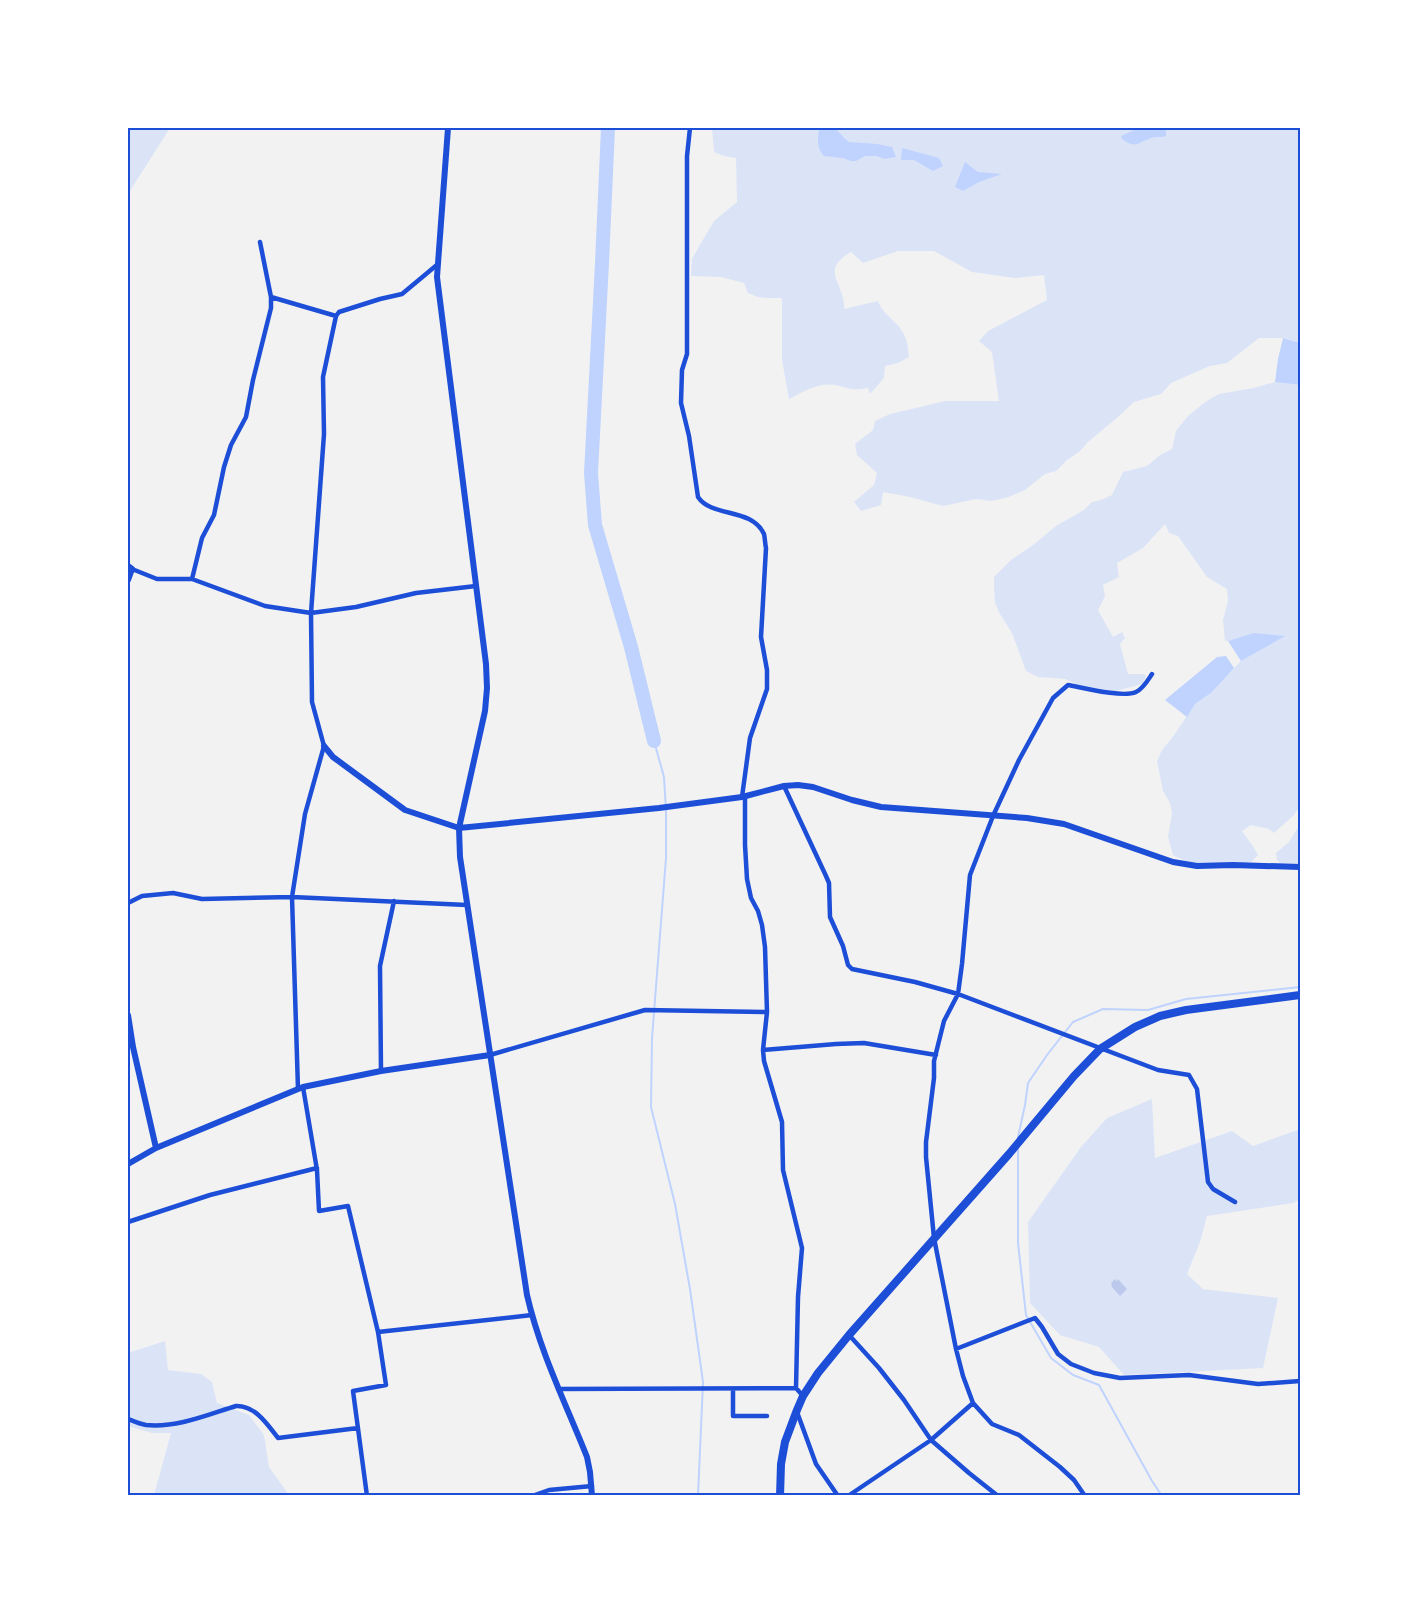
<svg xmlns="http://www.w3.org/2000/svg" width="1428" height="1623" font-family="'Nunito Sans',sans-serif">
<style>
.green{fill:#dbe4f7}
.water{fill:#bfd3fe}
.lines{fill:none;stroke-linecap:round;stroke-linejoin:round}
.stream{stroke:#bfd3fe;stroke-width:2}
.river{stroke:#bfd3fe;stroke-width:14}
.building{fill:#bdc9ec}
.minor{stroke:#1d4ed8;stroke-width:4.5}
.tertiary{stroke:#1d4ed8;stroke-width:6}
.primary{stroke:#1d4ed8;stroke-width:8}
.neatline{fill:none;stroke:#1d4ed8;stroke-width:2}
</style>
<rect width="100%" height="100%" fill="#f2f2f2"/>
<path class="green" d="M128 128H170L128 194Z
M712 128H1300V343L1283 338H1259L1227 363 1210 366 1171 383 1161 394 1134 402 1118 417 1088 442 1079 452 1067 460 1056 471 1045 474 1025 490 1009 497 991 501 976 499 943 506 910 497 883 492 881 505 861 511 854 502 874 485 877 473 857 455 855 444 873 430 875 421 890 414 945 401H999L992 352 979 341 988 331 1047 300 1044 275 1015 278 972 272 934 251H898L863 263 851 252C818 271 846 284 844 309L878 301C883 316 900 322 905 337 908 343 908 350 909 357L898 363 885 366 884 378 870 394 868 388C853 391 849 388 835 385 818 382 803 392 789 399L782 360V298H767L758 297 748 293 744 283 721 277 691 276 692 259 701 243 714 221 737 202 736 158 724 156 714 152Z
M1275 382 1300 385V806L1294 815 1274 833 1269 829 1251 825 1242 831C1248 840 1253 845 1258 855L1251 862 1232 866 1192 864 1173 855 1168 837 1172 813 1170 803 1163 791 1157 761 1162 750 1172 738 1195 704 1211 693 1225 677 1241 661 1284 636 1225 641 1223 620 1228 601 1227 589 1207 577 1178 536 1169 533 1165 524 1143 548 1117 563 1119 577 1103 585 1105 596 1098 610 1113 637 1122 632 1125 638 1120 644 1128 674H1144L1146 677 1142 684 1101 695 1065 679 1038 677 1026 671 1012 633 1000 614 995 603 994 587V577L1011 560 1033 545 1056 526 1084 510 1092 502 1101 500 1112 495 1123 472 1147 466 1160 455 1172 449 1176 431 1188 416 1205 402 1219 394 1254 388Z
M1300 824V865H1282L1277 860 1276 853 1289 842Z
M1152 1099 1155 1158 1232 1131 1253 1146 1300 1129V1199L1293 1203 1207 1216 1200 1242 1187 1274 1203 1289 1278 1298 1263 1368 1124 1375 1099 1347 1060 1335 1030 1303 1028 1222 1081 1147 1107 1118Z
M165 1341 168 1370 201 1374 212 1382 217 1403 249 1415 264 1435 269 1467 289 1495H154L171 1433H152L128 1426V1350L131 1352Z"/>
<path class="water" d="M819 128H835L844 138 849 142 877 144 892 147 896 157 885 159 876 156H865L856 161H851L843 158 824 156C816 147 818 139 819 128Z
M1139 128H1166V136C1161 138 1156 136 1151 138 1137 143 1136 149 1122 139L1121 136Z
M902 148 939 158 943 166 933 171 914 160H901Z
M965 162 978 172 1002 174 979 182 963 191 955 187Z
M1283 338 1300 343V385L1275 382 1278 359Z
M1254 633 1285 636 1241 661 1228 641Z
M1226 656 1234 668 1211 693 1195 704 1187 717 1165 700 1217 657Z"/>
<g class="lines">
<path class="stream" d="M654 741 664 777 666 810V858L652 1038 651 1107 675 1204 690 1289 703 1382 698 1496
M1018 1137 1025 1105 1028 1083 1047 1055 1073 1022 1103 1009 1148 1010 1186 999 1300 987
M1018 1146V1243L1026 1315 1051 1358 1073 1375 1099 1385 1152 1481 1162 1496"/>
<path class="river" d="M608 128 602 263 591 473 595 525 631 647 654 741"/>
</g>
<path class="building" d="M1115 1279 1117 1281 1118 1279 1127 1289 1120 1296 1111 1286 1112 1285 1111 1283Z"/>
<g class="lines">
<path class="minor" d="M690 128 687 156V354L682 370 681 403 689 436 698 497C712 518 751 507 764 534 765 538 765 544 766 548L761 637 767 670V689L750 738 742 797
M271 297 336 316 339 312 380 299 402 294 438 264
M132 569 157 579H192L265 606 311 613 356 607 416 593 476 586
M192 579 202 538 214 515 224 467 231 445 246 417 253 380 271 308V297L260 242
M784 786 826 876 829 883 830 917 843 946 848 965 852 969 915 982 958 994 1158 1070 1189 1075 1197 1089 1208 1182 1213 1189 1235 1202
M745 796V845L747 879 751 898 758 911 762 925 765 947 767 1012 763 1050 764 1061 782 1122 783 1170 802 1248 798 1297 796 1388
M128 903 142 896 173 893 202 899 292 897 467 905
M763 1050 836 1044 864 1043 936 1055
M490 1055 645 1010 767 1012
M381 1071 380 966 394 901
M303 1087 317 1170 319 1211 348 1206 378 1332 386 1385 353 1391 367 1496
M298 1089 292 897 305 814 324 746 312 702 311 613 324 434 323 377 336 316
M128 1222 210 1195 317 1168
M378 1332 532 1315
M849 1335 879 1368 904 1400 931 1440 969 1473 998 1496
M956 1349 1035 1318 1042 1327 1058 1354 1071 1364 1094 1373 1120 1378 1189 1375 1258 1384 1300 1381
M558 1389 796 1388 803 1396
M733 1389V1416H767
M797 1412 816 1464 838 1496
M128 1419C133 1421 140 1424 146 1425 177 1428 207 1415 236 1406 255 1405 268 1425 278 1438L358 1428
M532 1496 549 1490 592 1486
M848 1496 931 1440 973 1403
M1085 1496 1074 1480 1060 1467 1019 1435 992 1424 973 1403 963 1376 956 1349 934 1238 926 1157V1142L934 1078V1061L944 1021 958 994 962 964 970 875 993 816 1019 760 1053 698 1068 685C1084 688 1123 698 1136 692 1143 689 1148 680 1152 674"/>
<path class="tertiary" d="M448 128 437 277 486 664 487 688 485 711 459 828 460 857 527 1295C540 1352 566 1404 587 1457L590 1472 592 1496
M128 566 132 569 128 580
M324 746 333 757 405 810 459 828 659 808 742 797 784 786 798 785 813 787 852 800 881 807 1027 818 1064 824 1173 862 1197 866 1233 865 1300 867
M128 1015 133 1047 156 1148
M128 1164 156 1148 303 1087 381 1071 490 1055"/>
<path class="primary" d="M780 1496 781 1464 785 1442 797 1410 803 1396 818 1373 849 1335 1009 1154 1074 1076 1100 1049 1135 1027 1160 1016 1186 1010 1300 995"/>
</g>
<rect width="1428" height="1623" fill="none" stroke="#ffffff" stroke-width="258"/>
<rect x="129" y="129" width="1170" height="1365" class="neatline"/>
</svg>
